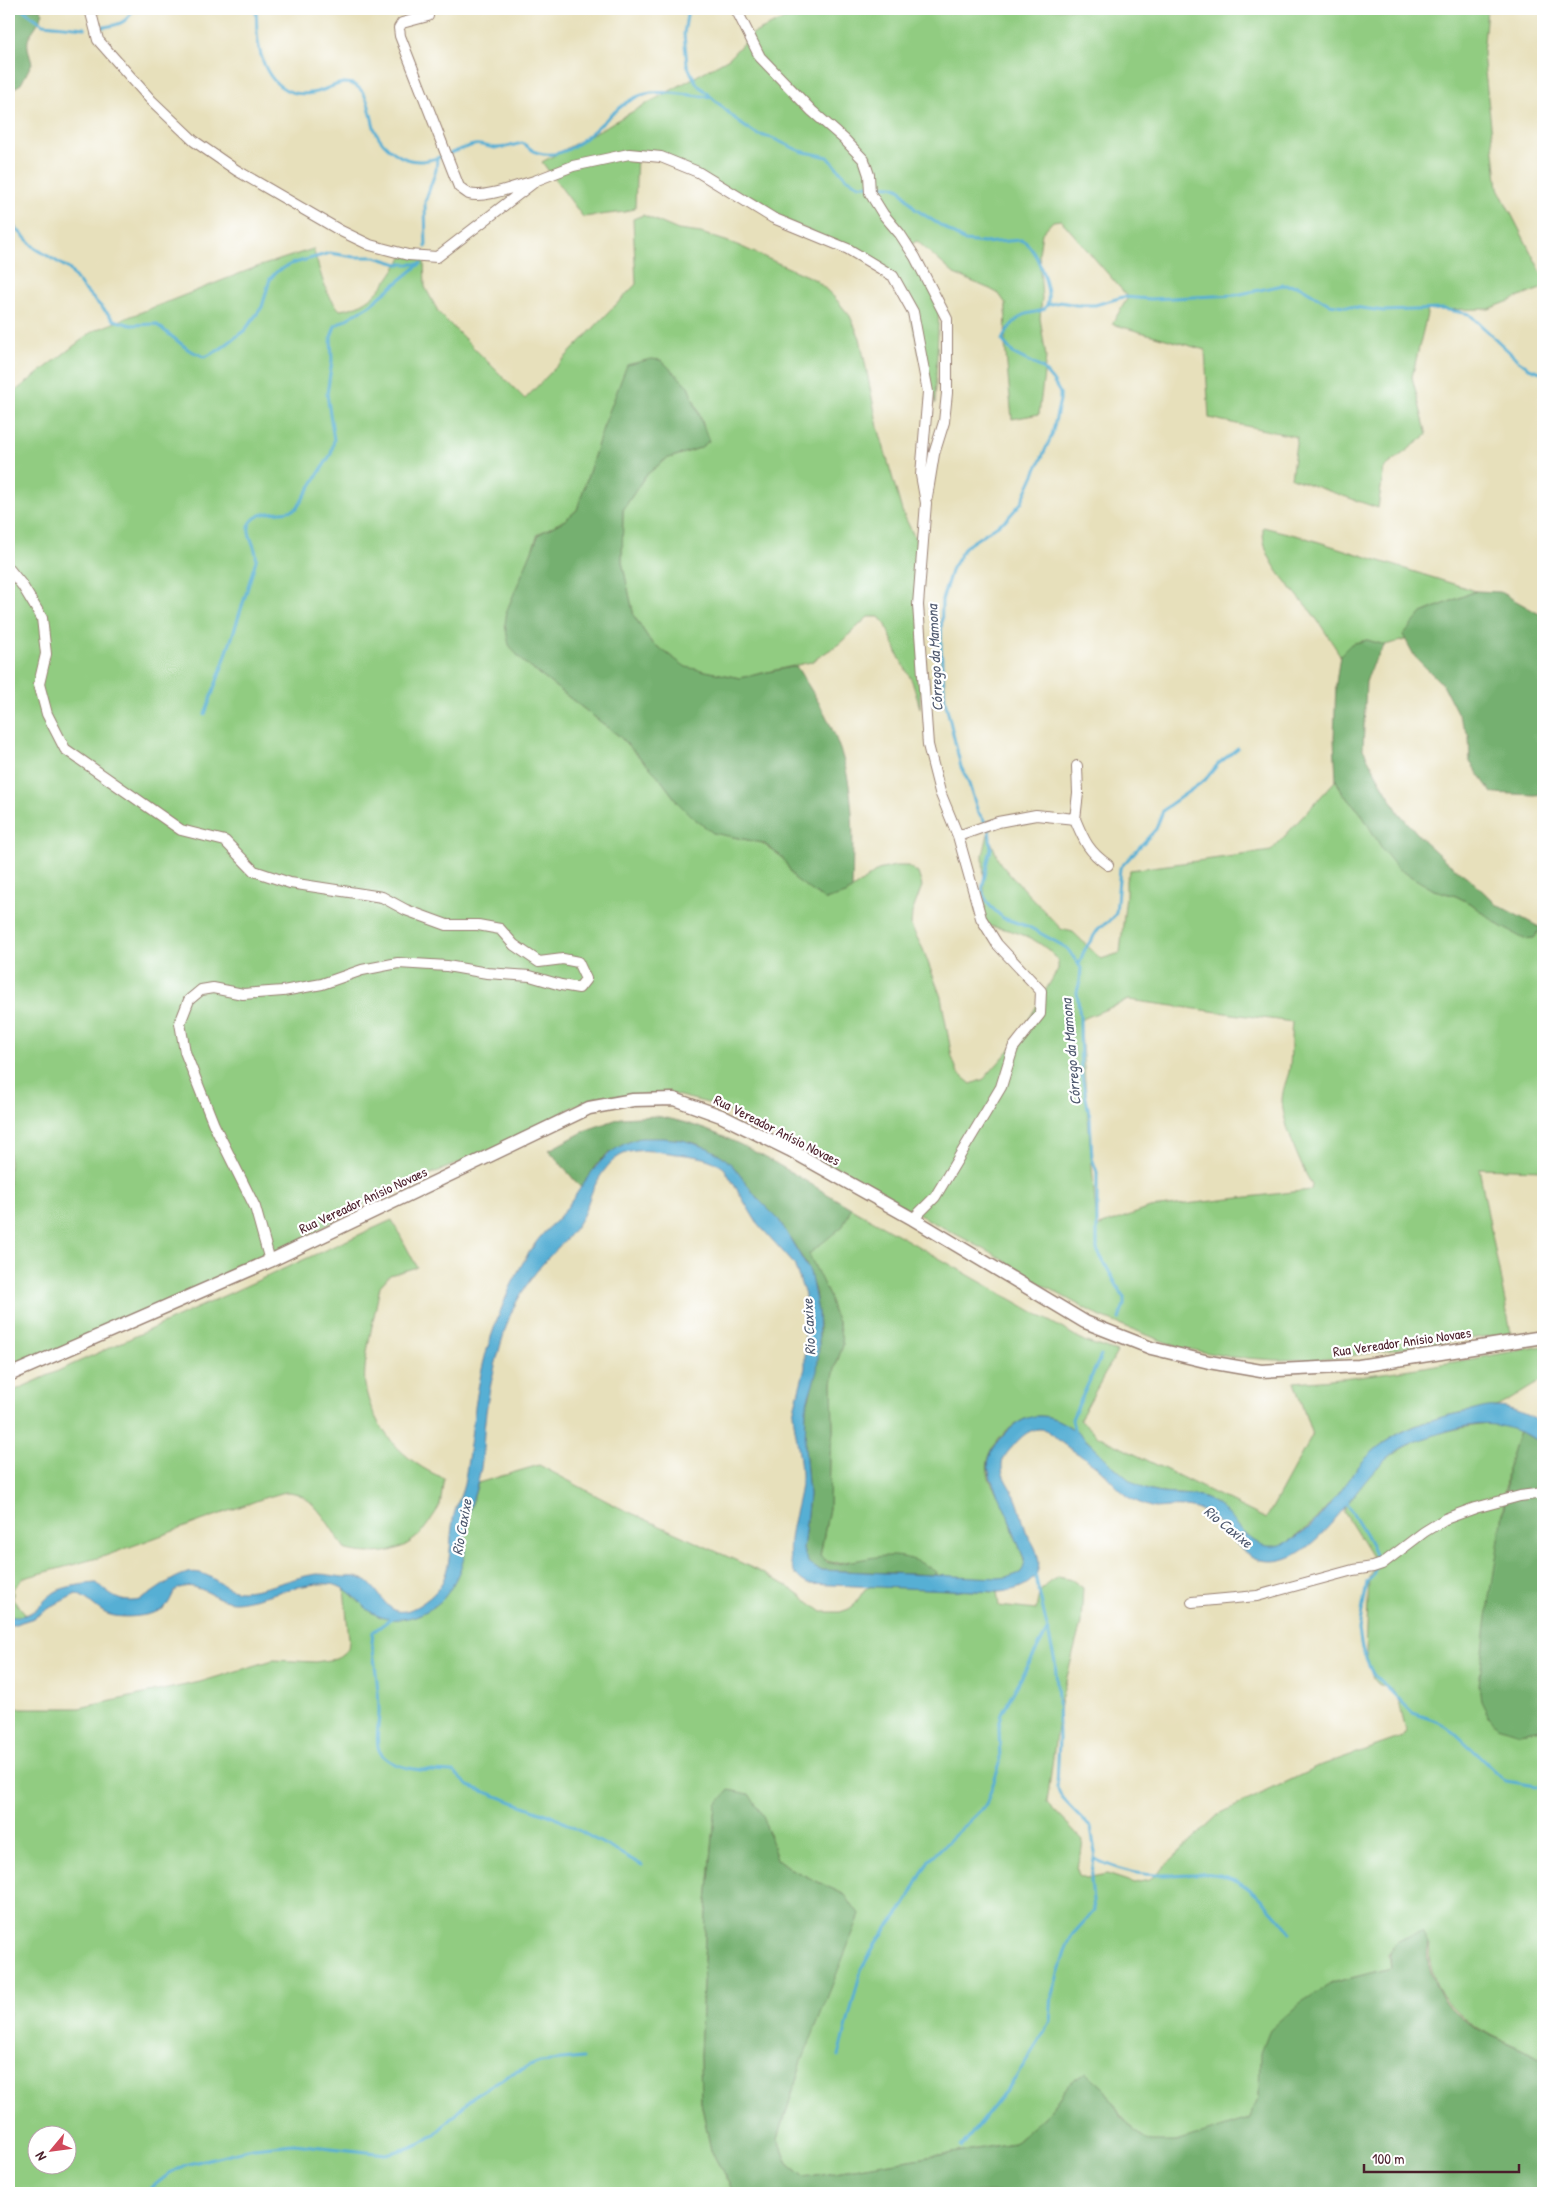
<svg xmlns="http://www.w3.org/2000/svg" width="1552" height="2202" font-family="'Patrick Hand',sans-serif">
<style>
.green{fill:#91cc81;stroke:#6e7656;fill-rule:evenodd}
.forest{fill:#74b06f;stroke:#5f684d}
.water{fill:#57afd4;stroke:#506780}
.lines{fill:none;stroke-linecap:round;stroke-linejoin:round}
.stream{stroke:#57afd4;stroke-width:3}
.minor-casing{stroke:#988073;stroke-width:12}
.major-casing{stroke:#988073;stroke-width:15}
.minor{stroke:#fff;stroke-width:10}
.major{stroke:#fff;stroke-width:12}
.labels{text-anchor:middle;stroke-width:4.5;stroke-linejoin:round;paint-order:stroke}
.street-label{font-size:14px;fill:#4a1f2b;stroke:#fff}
.water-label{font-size:15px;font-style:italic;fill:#4f596f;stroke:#fff}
</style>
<rect width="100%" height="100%" fill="#fff"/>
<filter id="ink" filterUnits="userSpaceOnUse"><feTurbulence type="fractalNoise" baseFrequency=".02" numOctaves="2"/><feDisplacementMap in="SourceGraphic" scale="10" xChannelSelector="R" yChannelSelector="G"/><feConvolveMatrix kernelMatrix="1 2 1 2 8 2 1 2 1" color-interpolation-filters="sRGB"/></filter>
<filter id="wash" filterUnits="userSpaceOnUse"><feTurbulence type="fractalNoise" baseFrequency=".0096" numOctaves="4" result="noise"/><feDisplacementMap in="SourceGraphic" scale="20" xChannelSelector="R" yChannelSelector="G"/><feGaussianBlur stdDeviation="1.12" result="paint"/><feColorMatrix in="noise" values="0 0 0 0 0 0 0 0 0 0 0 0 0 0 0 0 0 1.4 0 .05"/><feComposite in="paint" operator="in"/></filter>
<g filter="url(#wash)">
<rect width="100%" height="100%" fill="#e7e0bb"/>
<path class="green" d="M806 9H1487L1483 54 1498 188 1543 276V288L1489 309 1428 310 1412 377 1427 435 1384 468 1378 508 1291 478 1297 437 1209 418 1205 350 1112 324 1128 297 1061 220 1053 221 1042 233 1039 254 1042 298 1040 318 1046 357 1039 414 1012 419 1005 344 1006 304 999 294 990 289 954 274 917 241 908 246 939 306 935 404 921 360 908 303 898 286 867 257 783 219 670 160 637 152 635 208 625 212 583 217 542 162 729 58 752 34Z
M643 215 678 230 701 233 735 244 816 280 835 298 850 316 860 338 878 427 902 511 923 555 920 584V708L912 681 898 655 886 625 879 617H868L839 644 811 662 740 678 685 667 651 642 634 616 622 562 623 510 645 476 666 459 700 448 703 424 688 386 604 425 577 510 565 520 538 534 528 562 522 661 619 736 658 776 679 804 691 816 733 837 762 843 782 857 795 879 846 894 878 870 895 866H908L918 873 922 886 912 913 911 926 923 949 941 997 952 1057 958 1073 971 1084 984 1079 1014 1045 1058 969V960C1040 938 1013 929 985 926L983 855 988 834 1000 863 1012 877 1061 929 1073 932 1101 959 1120 953 1126 895V880L1130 870 1271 851 1336 780 1342 792 1360 812 1372 828 1417 879 1434 890 1456 896 1473 905 1500 926 1534 938 1541 928 1543 929V1170L1479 1168 1511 1333 1328 1359 1277 1360 1230 1357 1178 1347 1101 1317 1046 1287 997 1256 819 1162 753 1123 716 1105 672 1094 596 1097 571 1108 495 1149 390 1190 272 1256 9 1376V396L93 331 254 268 313 249C321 271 323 293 340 310 375 306 385 282 404 255L424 259 425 287 439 313 525 399 636 284 633 219ZM1129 1000 1292 1022C1290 1038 1292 1056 1289 1072 1286 1082 1282 1091 1282 1102 1284 1126 1300 1165 1312 1185L1311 1190 1150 1208 1097 1227 1080 1020Z
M1263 527 1303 537 1476 591 1422 613 1405 640 1385 645 1367 640 1351 644 1340 655C1331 641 1322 626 1312 613 1292 587 1261 562 1263 527Z
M851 1208 1086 1342 1117 1352 1080 1419 1098 1436 1266 1519 1312 1435 1294 1382C1377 1377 1461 1361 1543 1346V1380C1528 1388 1513 1399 1498 1406 1488 1410 1471 1410 1459 1413 1430 1419 1397 1430 1375 1450 1350 1472 1301 1556 1264 1547 1243 1541 1228 1509 1209 1500 1188 1490 1163 1498 1142 1488 1103 1470 1063 1388 1013 1426 999 1436 984 1456 988 1473 990 1484 998 1493 1002 1502 1010 1518 1014 1535 1021 1551 1022 1555 1024 1558 1024 1562 1024 1567 1023 1570 1020 1573 1000 1584 958 1576 935 1575V1572L850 1561C838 1563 830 1565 820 1556L829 1508 830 1455 833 1431 832 1383 835 1368 843 1345 838 1322 833 1312 829 1296 808 1254 820 1244Z
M392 1220 417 1267 390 1275 380 1286C376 1311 362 1362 365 1385 371 1426 405 1464 444 1478 442 1486 442 1496 440 1505 438 1510 433 1516 430 1521 410 1553 380 1557 346 1550 332 1532 314 1491 286 1492 280 1493 273 1496 267 1497L105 1556 24 1578 13 1589V1600L27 1615 9 1617V1393C137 1336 264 1277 392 1220Z
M1495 1423 1519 1431 1507 1469 1502 1521 1519 1733 1543 1729V2060C1504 2037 1457 2030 1437 1985 1431 1970 1428 1959 1430 1944L1388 1954 1390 1968 1332 1983 1260 2079 1259 2098 1248 2119C1225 2128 1173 2149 1150 2142 1135 2137 1119 2113 1111 2100L1069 2084 1048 2113 1014 2143 804 2177 788 2164 778 2139 801 2064 845 1895 789 1868 777 1859 768 1830 716 1805 706 1913 700 2056 701 2102 711 2150 734 2193H9V1708H79L200 1682 273 1660 315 1662 336 1659 348 1649 349 1640 344 1588 373 1613 388 1619 416 1616 434 1607 465 1543 468 1517 478 1483 539 1465 616 1506 746 1565 786 1585 822 1612H840L852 1608 865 1589 872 1586 997 1592 999 1606 1036 1610C1039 1591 1040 1587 1058 1577L1072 1580 1083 1588 1081 1623 1060 1704 1047 1803 1083 1840 1081 1855 1076 1867 1079 1875 1086 1878 1107 1874 1134 1883 1150 1880 1219 1814 1322 1765 1402 1737 1406 1730 1399 1702 1392 1690 1378 1684 1373 1678 1366 1654 1369 1577 1377 1565 1344 1512 1346 1505C1356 1493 1365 1480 1375 1469 1406 1437 1452 1428 1495 1423ZM38 2134H68V2164H38Z"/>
<path class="forest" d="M9 9H40L43 13C31 40 22 32 32 63L21 84 9 91Z
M651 359 661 360 688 386 709 441 700 448 666 459 645 476 623 510 622 562 634 616 651 642 686 667 740 678 796 666C812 691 828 715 838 744 856 789 853 842 852 889L846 894 825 900 795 879 782 857 763 843 713 833 691 816 679 804 658 776 619 736 522 661 509 645 505 625 507 610 539 534 565 520 577 510 604 425 627 365Z
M1476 591 1500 592 1543 616V794L1535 795 1492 793 1470 762 1469 736 1443 685 1415 657 1403 635 1422 613Z
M1367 640 1385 645 1372 665 1366 682 1363 749 1378 777 1399 813 1424 841 1448 863 1470 879 1496 904 1541 928 1534 938 1524 939 1500 926 1473 905 1456 896 1434 890 1398 869 1383 850 1360 812 1342 792 1336 780 1334 738 1336 683 1340 655 1351 644Z
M656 1116C727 1128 789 1172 851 1208L843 1226 809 1254 829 1296 833 1312 838 1322 843 1345 835 1368 832 1383 833 1431 830 1455 829 1508 820 1556 826 1562 836 1564C875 1558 901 1546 936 1572L935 1575 819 1570C809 1567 806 1560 803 1550L809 1495 805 1447 806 1406 810 1396 819 1347V1323L815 1291 806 1264 779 1220 758 1199 733 1166 717 1153 695 1143 663 1138 608 1153 595 1166 581 1188 549 1150 589 1129 621 1118Z
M1519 1431 1543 1443V1729L1519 1733 1497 1726 1488 1715 1481 1701 1479 1685 1487 1617 1506 1494 1507 1469Z
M729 1790 749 1794 763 1816 777 1859 789 1868 845 1895 860 1915 801 2064 778 2139 788 2164 804 2177 1014 2143 1048 2113 1069 2084 1086 2072 1104 2088 1120 2115 1131 2128 1150 2142H1177L1248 2119 1259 2098 1260 2053 1268 2032 1300 2003 1332 1983 1390 1968C1387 1940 1398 1941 1422 1932 1433 1949 1426 1944 1428 1960 1429 1972 1437 1987 1442 1997 1460 2030 1513 2042 1543 2060V2193H734L711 2150 701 2102 700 2056 706 1913 716 1805Z"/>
<path class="water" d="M640 1138H663L683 1140 708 1148 722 1156 733 1166 758 1199 779 1220 810 1272 818 1311 819 1347 817 1371 806 1406 805 1447 809 1495 803 1550 809 1564 819 1570 998 1578 1009 1577 1020 1573C1023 1570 1024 1567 1024 1562 1025 1558 1022 1555 1021 1551 1014 1535 1010 1518 1002 1503 988 1473 979 1462 1004 1435 1056 1378 1098 1465 1141 1487 1163 1499 1189 1489 1211 1501 1240 1516 1249 1560 1288 1542 1318 1529 1342 1484 1364 1460 1391 1431 1433 1417 1471 1411 1479 1409 1487 1406 1495 1407 1512 1407 1529 1416 1543 1424V1443C1503 1422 1485 1419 1441 1433 1423 1439 1404 1444 1389 1457 1354 1484 1320 1560 1272 1561 1236 1562 1229 1524 1204 1512 1194 1507 1179 1506 1168 1507 1163 1507 1156 1509 1151 1507 1146 1506 1137 1502 1132 1499 1119 1491 1108 1476 1096 1466 1085 1457 1072 1451 1062 1443 1054 1437 1049 1428 1038 1429 1028 1430 1020 1438 1014 1445 1009 1451 1002 1457 1002 1466 1001 1476 1010 1487 1015 1496 1020 1507 1022 1519 1026 1531 1029 1538 1035 1545 1037 1553 1046 1580 1020 1591 998 1592L808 1584C772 1568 799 1511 801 1483 802 1460 795 1436 793 1413L805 1368V1295L794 1264 757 1223 724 1168C709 1157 695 1156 677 1154 633 1148 616 1145 593 1189 589 1198 587 1208 582 1217 571 1237 554 1250 540 1267 527 1283 513 1305 507 1324 498 1352 490 1383 486 1412 483 1431 484 1450 481 1468 478 1485 472 1500 468 1517 465 1528 466 1540 465 1552 464 1565 451 1592 441 1601 423 1617 393 1627 371 1612 358 1602 348 1586 330 1584 298 1582 266 1599 236 1602 218 1603 202 1583 183 1587 171 1589 173 1601 164 1608 152 1617 118 1620 105 1613 94 1607 88 1598 76 1594L56 1604 34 1618 9 1626V1617C37 1617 36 1605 55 1592 62 1587 88 1583 97 1583 110 1596 121 1604 140 1600 155 1592 171 1577 188 1573 210 1568 222 1592 243 1591 268 1590 292 1577 317 1574 326 1574 334 1576 343 1577 348 1577 354 1576 360 1578 386 1587 384 1634 429 1598 454 1578 448 1548 453 1520 455 1506 463 1493 465 1479 473 1431 475 1383 491 1337 502 1305 516 1269 537 1241 545 1230 557 1221 565 1210 589 1178 599 1150 640 1138Z"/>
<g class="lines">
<path class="stream" d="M22 9 43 24 85 28
M256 9C257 21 256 35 259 47 266 81 287 103 323 90 334 86 345 79 356 86 370 94 370 116 375 130 379 139 387 148 395 153 421 172 447 152 474 145 481 143 489 148 496 148 505 148 514 145 522 143 528 146 533 152 539 153 578 164 608 105 642 95 663 89 690 96 711 97
M688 9 684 34 687 64 691 73 697 84 741 124 756 134 772 138 800 151 828 157 846 178 859 185 892 186 900 189 915 209 965 241 984 243 1021 240C1035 243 1053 292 1047 305 1043 313 1032 312 1026 314 1015 319 1006 330 1002 340L1014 354 1042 368 1053 381 1060 393V400L1052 435 1021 503 1007 519 965 547 952 568 942 600 941 649 945 700 961 767 968 781 978 812 985 822
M97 28C111 26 129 25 132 9
M9 221 35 248 69 269 83 288 114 320 131 325 156 324 189 350 205 357 219 350 245 330 262 307 270 279 276 272 291 264 330 253 354 257H375L398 264H421
M426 247 425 202 436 170 437 158
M1047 305 1061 302 1076 305H1095L1123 297 1151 299 1236 295 1283 285 1299 286 1329 304 1384 311 1443 309 1469 314 1519 361 1529 368 1543 373
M205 714C224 663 241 612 256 560 259 547 241 531 253 520 265 508 285 516 297 508L331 454 334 440 327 394 332 361 331 337 335 326 370 305 421 263
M989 829 991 848 982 889 984 896 990 906 1003 918 1029 927 1067 948 1081 968 1080 981 1077 992 1080 1017 1081 1072 1090 1118 1092 1158 1097 1172V1250L1124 1298V1305L1119 1319
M1079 964 1084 951 1099 928 1112 919 1116 913 1120 868 1156 829 1163 811 1168 806 1205 780 1218 764 1238 748
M1075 1434 1072 1419 1101 1356
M1346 1500C1355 1522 1371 1538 1377 1561
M1376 1569 1374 1575 1367 1582 1359 1630 1362 1649 1373 1674 1413 1713 1436 1721 1453 1731 1506 1781 1543 1787
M393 1617 373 1632 372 1643C375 1665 379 1689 379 1712 379 1723 375 1739 379 1750 389 1772 434 1771 454 1772L469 1786 554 1817 642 1865
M1095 1859C1119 1871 1141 1876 1168 1875 1189 1875 1212 1870 1232 1879 1253 1887 1277 1915 1291 1933
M839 2056 861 1970 877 1941 905 1905 929 1860 986 1805 1000 1764 999 1726 1002 1713 1047 1631
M961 2147 1015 2079 1044 2032 1050 2021 1052 1994 1065 1951 1072 1935 1094 1911 1091 1880 1095 1852 1091 1828 1062 1798 1057 1787 1059 1739 1058 1697 1055 1662 1035 1574
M145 2193 170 2173 185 2165 253 2148 294 2144 386 2154 406 2149 421 2143 435 2134 474 2096 508 2075 540 2062 583 2058"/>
</g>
</g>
<g filter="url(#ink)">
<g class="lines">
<defs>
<path id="minor" d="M90 9 98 40 151 100 194 141 236 170 341 231 370 245 408 255 437 257 537 180 573 166 629 154 661 157 698 172 773 218 848 249 893 276 913 312 928 392 921 475 926 503 918 605 928 745 940 792 958 836 981 918 997 944 1041 991 1040 1014 1013 1048 1001 1087 935 1197 913 1219
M429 9 428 16 402 23 399 28 400 36 459 187C462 189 466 192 469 194 484 199 518 185 534 181
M736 9 760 57 812 111 844 139 864 160 869 175 870 193 883 214 900 234 915 257 947 319V393L944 422 934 454 927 497
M9 569 22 585 42 618 46 654 39 684 47 714 65 749 181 830 225 841 254 871 290 883 382 897 406 910 447 925H478L500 929 514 945 539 962 563 959 578 962 586 979 579 988 561 985 530 976 487 973 447 966 398 963 362 970 322 984 283 991 243 994 213 988 201 990 189 1000 180 1023 185 1052 214 1125 255 1207 270 1261
M1075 819 1078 793 1077 766
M958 836 998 822 1036 815 1075 819C1084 841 1089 852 1108 865
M1192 1602 1257 1596 1353 1570 1373 1567 1382 1564 1424 1532 1445 1519 1475 1508 1520 1496 1543 1493"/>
<path id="major" d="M9 1375 270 1261 589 1108 633 1100 674 1099 721 1116 790 1150 913 1219 1085 1322 1151 1348 1209 1362 1261 1371 1359 1366 1543 1337"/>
</defs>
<use href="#minor" class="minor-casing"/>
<use href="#major" class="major-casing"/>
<use href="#minor" class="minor"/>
<use href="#major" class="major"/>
</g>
</g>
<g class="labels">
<g class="street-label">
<text transform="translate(777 1130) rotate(27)" y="5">Rua Vereador Anísio Novaes</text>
<text transform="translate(363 1200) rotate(-25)" y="5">Rua Vereador Anísio Novaes</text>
<text transform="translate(1402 1342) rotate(-8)" y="5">Rua Vereador Anísio Novaes</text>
</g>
<g class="water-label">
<text transform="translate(935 658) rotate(-93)" y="5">Córrego da Mamona</text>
<text transform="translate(1071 1052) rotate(-95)" y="5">Córrego da Mamona</text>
<text transform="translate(809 1327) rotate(-93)" y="5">Rio Caxixe</text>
<text transform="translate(462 1527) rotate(-80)" y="5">Rio Caxixe</text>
<text transform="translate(1228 1527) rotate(39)" y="5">Rio Caxixe</text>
</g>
</g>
<rect width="1552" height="2202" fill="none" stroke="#fff" stroke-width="30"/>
<g transform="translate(52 2150) rotate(241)"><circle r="24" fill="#ffffff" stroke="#b7a5aa"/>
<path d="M0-4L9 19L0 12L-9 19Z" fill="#d1495b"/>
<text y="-8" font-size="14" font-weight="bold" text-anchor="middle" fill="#4a1f2b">N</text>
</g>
<path d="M1364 2164v8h155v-8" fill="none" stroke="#4a1f2b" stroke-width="2.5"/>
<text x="1372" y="2164" font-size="15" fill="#4a1f2b" stroke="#ffffff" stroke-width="4" paint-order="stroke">100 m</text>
</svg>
